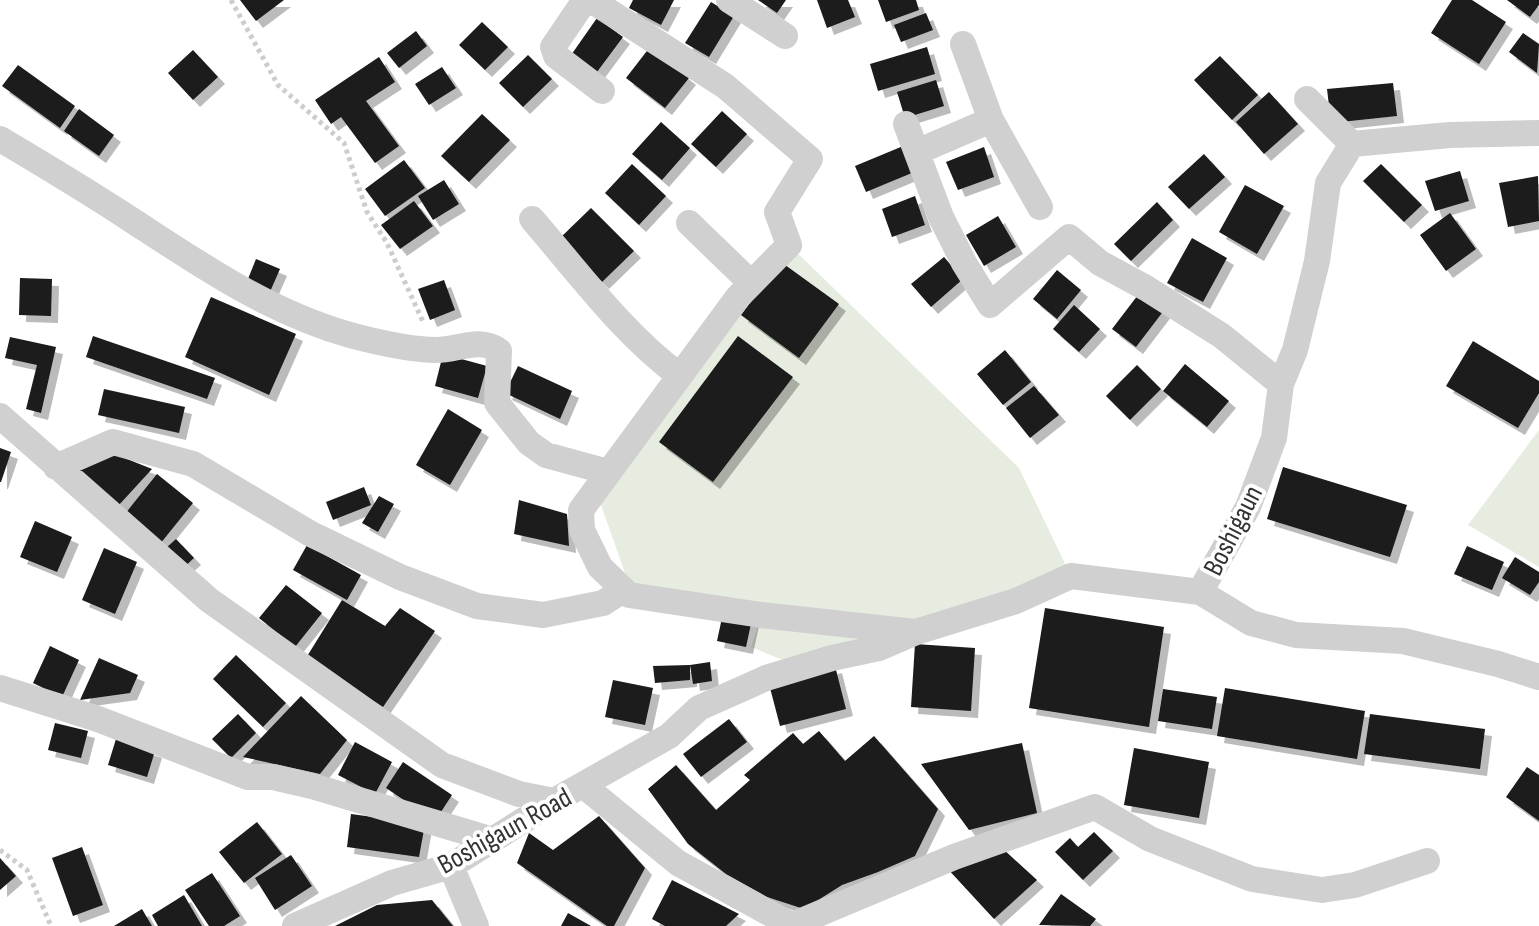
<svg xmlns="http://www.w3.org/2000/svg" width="1539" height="926" font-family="'Sofia Sans Condensed',sans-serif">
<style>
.green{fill:#e6ecdf}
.building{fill:#1a1a1a;filter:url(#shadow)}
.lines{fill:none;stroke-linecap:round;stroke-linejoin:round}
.path{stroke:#cdcdcd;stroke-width:5;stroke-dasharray:4 4;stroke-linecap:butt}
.minor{stroke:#d0d0d0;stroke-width:26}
.labels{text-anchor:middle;stroke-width:8;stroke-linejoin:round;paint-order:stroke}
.street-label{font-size:28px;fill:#333;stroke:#fff}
</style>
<defs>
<filter id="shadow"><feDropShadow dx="7" dy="7" stdDeviation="0" flood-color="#0004"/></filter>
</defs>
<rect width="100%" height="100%" fill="#fff"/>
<path class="green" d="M789 245 1019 468 1071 576 807 670 751 647 760 619 632 593 596 491Z
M1539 430V567L1468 525Z"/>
<path class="building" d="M240 0H284L256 21Z
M633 0H674L661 25 629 8Z
M758 0H786L777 13Z
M817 0H848L855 17 827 28Z
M878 0H916L919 10 886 22Z
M1452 0H1472L1506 22 1479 64 1431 33Z
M1507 0H1539V5L1530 17Z
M711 2 734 16 709 57 685 43Z
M926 13 933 30 901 42 894 25Z
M597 18 623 37 594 76 569 58Z
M482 22 508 47 485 70 459 45Z
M416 31 427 46 399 68 387 53Z
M1523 33 1539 44 1537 73 1509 52Z
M650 47 689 78 665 108 626 78Z
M927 47 935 74 878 91 870 64Z
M193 50 218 77 193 100 168 73Z
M528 55 552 79 523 107 499 83Z
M1220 56 1258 95 1232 120 1194 80Z
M379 57 395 82 366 101 399 146 375 163 341 117 331 124 315 100Z
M18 65 75 106 60 128 2 86Z
M442 67 456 88 429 105 415 84Z
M936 80 944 106 905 118 897 92Z
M1393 83 1397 116 1331 123 1327 89Z
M1269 92 1298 124 1264 154 1236 122Z
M79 109 114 135 99 156 64 131Z
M722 111 747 134 716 167 691 144Z
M482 114 510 140 469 182 441 156Z
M661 122 690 148 662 180 632 154Z
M908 144 919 170 866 192 855 166Z
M984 147 994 177 958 190 946 162Z
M1204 154 1225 177 1189 209 1168 187Z
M404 160 425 188 385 216 365 189Z
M632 164 666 196 639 225 605 193Z
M1381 164 1422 205 1404 222 1363 181Z
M1460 171 1469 201 1435 211 1425 181Z
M1538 176 1539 221 1508 227 1499 183Z
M444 180 459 204 433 220 418 196Z
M1245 185 1284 206 1257 254 1219 232Z
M915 196 925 225 892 237 882 209Z
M414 201 433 226 400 249 381 225Z
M1157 202 1173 220 1131 261 1114 244Z
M591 208 634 251 602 282 559 239Z
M1450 213 1476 249 1446 271 1420 235Z
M998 216 1016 247 984 266 966 235Z
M1192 238 1227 258 1203 302 1167 283Z
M944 257 963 279 931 307 911 284Z
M256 259 280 269 269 294 246 284Z
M781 262 839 304 799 358 741 315Z
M1057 270 1081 290 1057 319 1033 299Z
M20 278 52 279 51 316 19 315Z
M444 280 455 310 430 320 418 289Z
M1141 291 1165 309 1136 347 1112 329Z
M211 297 296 334 269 395 185 357Z
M1074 305 1100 329 1079 352 1053 329Z
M93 336 215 378 207 399 86 357Z
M738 336 793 377 713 482 659 442Z
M10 337 56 347 41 413 26 409 37 365 5 358Z
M1473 341 1539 381V393L1518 428 1446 386Z
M1005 350 1031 382 1003 405 977 374Z
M443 354 487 366 478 398 435 386Z
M1185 364 1229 401 1207 427 1163 391Z
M1137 365 1161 389 1130 420 1106 396Z
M518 366 572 391 560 419 505 393Z
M1034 386 1059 415 1030 438 1006 408Z
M104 389 185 407 179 433 98 415Z
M448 409 482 430 450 485 416 465Z
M0 448 11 452 1 482H0Z
M117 455 152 469 118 506 74 465Z
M1283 467 1407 505 1390 557 1267 519Z
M157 474 193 503 160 544 124 515Z
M364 487 371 505 333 520 326 502Z
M379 496 394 504 378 532 362 523Z
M519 500 567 514 569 546 514 534Z
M35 521 72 537 57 572 20 557Z
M176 539 194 558 183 568 165 549Z
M307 545 361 575 347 600 293 570Z
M1467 546 1504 562 1492 590 1454 574Z
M104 548 137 562 115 614 82 600Z
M1515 557 1539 572V582L1530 595 1502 578Z
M286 585 322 613 295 647 259 618Z
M342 600 385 626 400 608 435 631 383 707 306 658Z
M1045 608 1164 627 1149 727 1029 708Z
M723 613 752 619 746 647 717 641Z
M915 644 975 648 971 711 911 707Z
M50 646 79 660 62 697 33 683Z
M236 655 286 703 263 727 213 679Z
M99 658 138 675 130 693 80 700Z
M710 662 712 681 693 684 690 665Z
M690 665V680L655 683 653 666Z
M835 666 846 709 780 726 769 684Z
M613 680 653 688 645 725 605 717Z
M1225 688 1365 711 1357 759 1217 736Z
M1163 689 1217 697 1212 729 1158 721Z
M301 696 347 740 320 774 243 757Z
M238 714 256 733 231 758 212 739Z
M1370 714 1485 729 1480 769 1364 754Z
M729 719 747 742 701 777 683 754Z
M55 723 88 731 81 758 48 750Z
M819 731 845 761 874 736 938 809 915 856 878 872 842 885 804 909 767 897 726 874 688 844 648 789 676 765 716 810 750 780 744 775 793 733 803 744Z
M116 739 155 751 147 777 108 765Z
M355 742 392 762 375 794 338 775Z
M1022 743 1037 813 969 830 921 764Z
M1134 748 1209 762 1199 818 1124 805Z
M403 762 452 795 435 821 386 788Z
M1527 767 1539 775V821L1506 797Z
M351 814 425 824 419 857 347 847Z
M599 816 645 868 614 926H607L517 863 529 833 553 850Z
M257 822 282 854 244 883 219 852Z
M1094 832 1113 851 1083 880 1055 852 1070 838 1078 847Z
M82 847 103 905 73 916 52 858Z
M1002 848 1037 880 994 919 946 867Z
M291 855 312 886 275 910 255 878Z
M0 858 16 876 0 890Z
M212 873 240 916 224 926H209L185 890Z
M672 880 739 914 726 926H665L652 919Z
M1061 894 1096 919 1090 926 1039 925Z
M184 895 202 926H158L152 915Z
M432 900 453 926H335L377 905Z
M142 909 152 926H114Z
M568 913 591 926H561Z"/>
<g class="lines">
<path class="path" d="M231 0 278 85 344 143 367 212 387 243 424 324
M0 850 27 870 51 926"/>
<path class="minor" d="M585 0 553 47 556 56 602 91
M591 0 725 86 810 159 777 212 789 245 738 297 581 510 582 530 600 567 629 595 761 615 915 632
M729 0 785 36
M963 44 991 120
M1307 99 1352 144
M906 124 941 217 964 263 990 305 1069 237 1100 263 1146 288 1222 336 1281 384
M0 139C44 165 87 191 130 219 201 265 268 312 350 335 376 342 407 349 434 350 457 351 479 336 499 351L497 403 529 443 546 455 608 472
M917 152 991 120 1040 207
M532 219C578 272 623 334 680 376
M689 223 751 283
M0 416 209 600 442 765 519 794 554 801
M56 467 113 442 193 464 311 534 400 577 477 606 543 615 603 603 623 590
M1200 592 1251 623 1296 635 1403 641 1498 664 1539 677
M0 688 98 719 248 777H273L312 786 493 840
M584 786 678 863 793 926
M451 866 476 926
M792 925 954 857 1095 807 1150 839 1252 879 1322 890 1355 885 1427 861
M295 926 392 883 451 866 554 801 669 736 699 708 766 678 832 658 879 648 916 632 1016 601 1071 576 1200 592 1248 507 1274 438 1281 384 1295 350 1317 261 1328 183 1352 144 1450 135 1539 133"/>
</g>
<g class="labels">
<g class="street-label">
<text transform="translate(1232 530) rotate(-63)" y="10">Boshigaun</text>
<text transform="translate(504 830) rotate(-29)" y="10">Boshigaun Road</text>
</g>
</g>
</svg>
